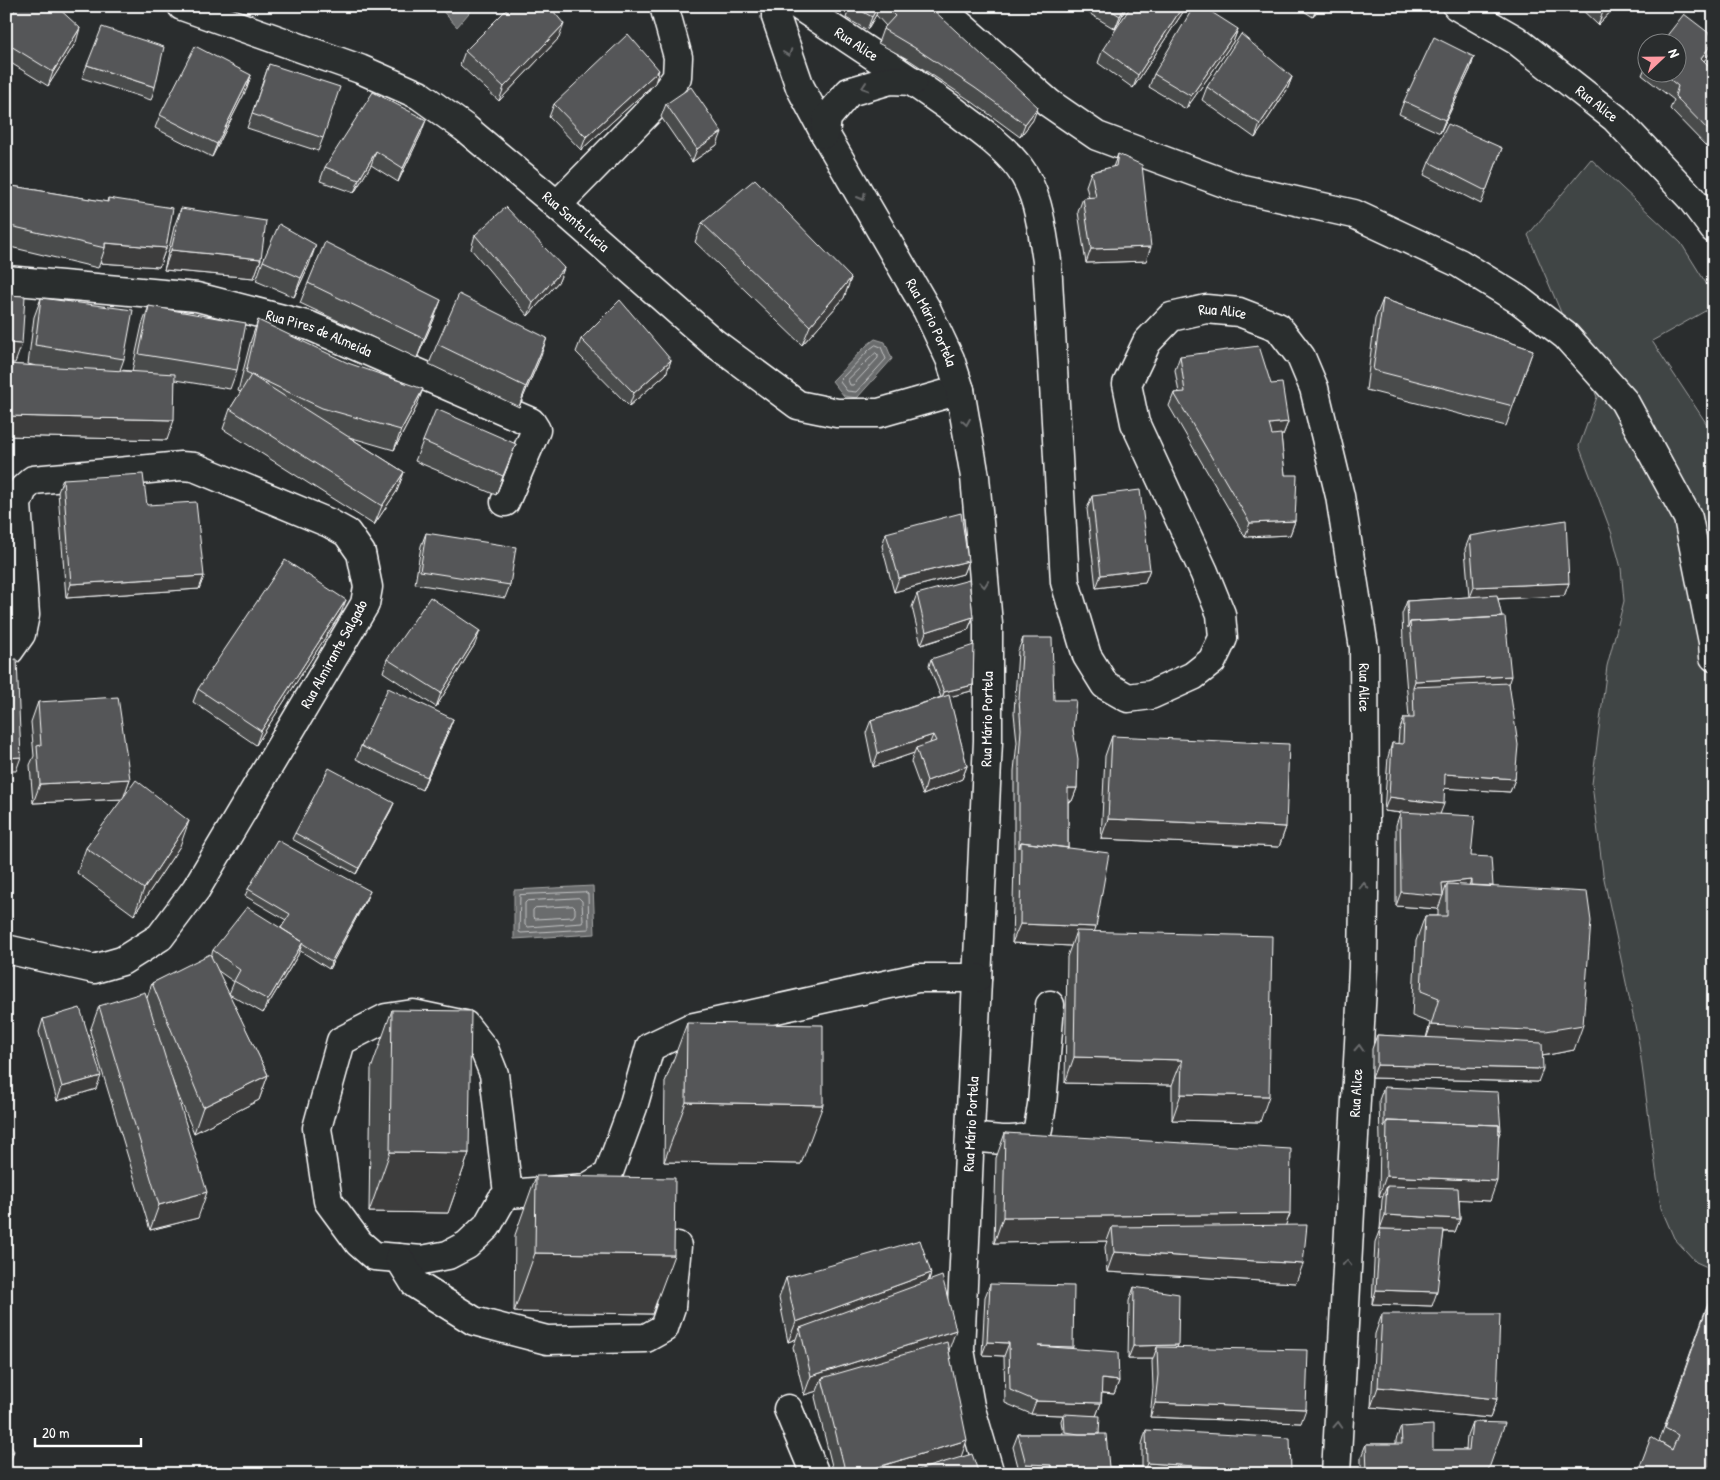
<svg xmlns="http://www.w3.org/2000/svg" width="1720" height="1480" font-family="'Patrick Hand',sans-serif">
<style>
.green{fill:#414445;stroke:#a0a2a2}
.water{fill:#6a6c6d;stroke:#a6a7a7}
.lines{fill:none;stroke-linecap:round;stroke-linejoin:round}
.shore{stroke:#c3c4c5;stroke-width:1}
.minor-casing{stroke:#fff;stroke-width:31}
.minor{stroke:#2a2d2e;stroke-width:28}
.wall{fill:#494b4c;stroke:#fff}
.shaded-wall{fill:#3c3d3e;stroke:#fff}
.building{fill:#555758;stroke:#fff}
.oneway{stroke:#6a6c6d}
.labels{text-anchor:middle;stroke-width:4.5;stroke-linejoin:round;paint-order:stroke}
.street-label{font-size:15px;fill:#fff;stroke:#2a2d2e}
</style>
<rect width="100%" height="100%" fill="#2a2d2e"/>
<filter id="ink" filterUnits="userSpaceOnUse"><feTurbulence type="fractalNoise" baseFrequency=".02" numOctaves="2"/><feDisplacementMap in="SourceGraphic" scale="10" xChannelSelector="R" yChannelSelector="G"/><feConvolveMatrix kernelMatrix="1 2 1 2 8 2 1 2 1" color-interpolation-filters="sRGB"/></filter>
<g filter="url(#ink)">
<path class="green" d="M1591 159 1681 243 1714 296V306L1652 341 1714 435V1270L1696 1262 1674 1238 1661 1208 1639 1044 1603 874 1592 784 1607 666 1624 601 1621 568 1612 534 1579 446 1597 397 1528 235Z"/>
<path class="water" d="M438 6H473L474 7 457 27Z
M875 339 885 342 892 359 857 398 844 396 832 381 867 345Z
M593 886 595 934 514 939V890Z"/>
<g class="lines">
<path class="shore" d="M876 345 881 347 886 359 856 392 847 391 840 382V380L870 349Z
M876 353 878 355V358L853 385H850L848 380Z
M585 892 588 894 589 929 521 933 519 932 520 895Z
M579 898 582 901 583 921 582 923 528 927 525 925V903L527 901Z
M573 906 575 908V914L573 917 535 919 533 917V910L535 908Z"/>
<defs>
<g id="minor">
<path id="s1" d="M182 6 360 69 419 95 465 128 557 205 713 342 798 405 837 413H879L960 390"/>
<path id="s2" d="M776 6V17L800 87 825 134 927 310 950 359 960 390 975 477 988 624V741L960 1350 970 1406 990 1474"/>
<path id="s3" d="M799 6C851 41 903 74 953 110 977 128 1001 144 1019 167 1039 193 1042 231 1047 261L1065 582 1087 656 1105 685 1128 698 1151 695 1193 676 1212 661 1223 638 1221 614 1204 572 1135 423 1127 384 1147 342 1171 317 1206 309 1239 312 1278 327 1301 357 1314 388 1340 496 1364 648 1365 823 1363 968 1336 1474"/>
<path d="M938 6 1049 103 1097 136 1238 188 1354 214 1459 263 1519 300 1566 336 1624 401 1688 518 1713 642 1714 657"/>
<path id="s4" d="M1457 6 1516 40 1615 118 1690 197 1714 229"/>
<path d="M825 134 827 118 849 92 890 80 913 81"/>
<path d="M557 205 659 101 677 77 678 57 664 6"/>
<path id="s5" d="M6 280 197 297 310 326 531 422 536 430 505 502"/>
<path d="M6 652 9 651 21 634 25 615 17 504 23 489 33 480 181 466 194 467 329 523 347 533 361 553 368 587 365 604 196 889 160 937 122 961 94 969 6 949"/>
<path d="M971 1137C993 1139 1016 1144 1037 1134L1042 1105 1050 1005"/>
<path d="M508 1194 494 1074 484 1049 465 1025 413 1014 386 1018 341 1041 317 1128 328 1201 359 1243 374 1256 422 1260 448 1255 467 1245 487 1226 501 1201 508 1194 586 1188 608 1175 633 1107 650 1047 690 1028 917 978H977"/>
<path d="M399 1258 415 1284 474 1321 547 1340 646 1338 664 1328 671 1307 677 1246"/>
<path d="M788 1409 815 1474"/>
</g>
</defs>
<use href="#minor" class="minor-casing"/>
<use href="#minor" class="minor"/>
</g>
<path class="wall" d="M850 6H929L1033 120 1020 137 971 101 911 61 878 43 883 29 886 26 876 15 867 30 846 18Z
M1077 6H1127L1115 29Z
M1187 6 1133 88 1098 63 1103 49Z
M1296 6H1320L1313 17Z
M1578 6H1616L1598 25Z
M6 24 76 42 48 86 6 60Z
M1238 29 1233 42 1186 109 1149 87 1154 74Z
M1714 37V45L1711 52 1704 61 1714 71V139L1707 147 1670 109 1674 100 1642 75 1648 61V72H1678Z
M559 38 499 101 460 65 465 51Z
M1474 57 1470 70 1440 133 1399 114 1404 101Z
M269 64 323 138 318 151 247 128Z
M87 65 155 87 151 100 82 78Z
M251 75 247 88 212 157 155 128 160 115Z
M1292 77 1287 90 1255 138 1202 100 1207 87Z
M655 83 581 150 549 117 554 104Z
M666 104 717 145 692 162 661 117Z
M421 134 398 182 371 165 354 193 320 181 325 167Z
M1502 148 1481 204 1424 175 1429 162Z
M1118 154 1146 261 1086 263 1078 212 1083 198H1089L1086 186 1091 172 1113 167Z
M6 185 107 202 108 198 166 248 159 267 100 263 98 268 6 246Z
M181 208 261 259 254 278 164 270 174 227Z
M702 223 851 278 844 298 802 345 695 242Z
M475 235 564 268 559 281 528 316 471 249Z
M263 261 309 265 294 297 256 281Z
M308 283 434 319 417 358 300 303Z
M41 298 124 359 120 370 132 371 142 325 149 306 237 370 230 389 175 380 167 440 6 436V364L36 366 28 364 34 317Z
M1383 299 1533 350 1506 426 1366 390 1375 319Z
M258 320 416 408 394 450 349 437 404 472 397 491 374 525 223 429 230 409 241 392 238 391 251 340Z
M581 339 671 360 666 374 629 406 576 352Z
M437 344 540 358 519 407 429 364Z
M1180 356 1271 384 1288 422 1283 435H1281L1285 475 1295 521 1290 535 1245 537 1169 406 1174 393H1179L1175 370Z
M423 441 509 463 496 495 415 461Z
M63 479 147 505 204 576 199 589 66 598 58 492Z
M1092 496 1150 569 1145 582 1096 588 1087 509Z
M426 533 510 585 505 598 415 584 421 546Z
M886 533 968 561 963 574 894 592 882 546Z
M1470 536 1569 583 1564 596 1498 599 1509 683 1515 779 1510 792 1445 788 1440 814 1493 886 1574 1050 1542 1056 1538 1082 1372 1078V1049L1377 1035 1426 1038 1430 1023 1412 1016 1416 941 1425 916H1438V909L1396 906V825L1400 813 1384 811 1388 757 1392 743 1398 744 1399 731 1404 718H1409L1403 642 1402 614 1407 601 1469 597 1465 549Z
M917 594 973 617 968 630 921 645 912 607Z
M341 613 256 745 193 702 198 689Z
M1023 638 1054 700 1073 730 1077 788 1072 801 1068 802V848L1095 932 1260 1122 1172 1120V1085L1065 1083 1067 957 1071 946 1012 943 1014 862V771L1017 742 1014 713 1018 651Z
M475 644 436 707 383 672 387 659Z
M931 659 971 691 949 697 967 766 962 779 923 795 911 762 914 753 873 767 866 733 871 720 941 697 929 666Z
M38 702 130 779 123 798 180 846 134 915 77 873 86 848 123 799 33 803 30 765 34 756 31 722Z
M453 719 448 732 422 790 356 759 361 746Z
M1112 736 1286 827 1279 847 1101 839 1105 756Z
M391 810 356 874 292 839 295 833Z
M248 889 367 898 329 969 299 950 298 955 263 1013 229 994 234 982 217 970 268 1075 259 1100 194 1133 172 1080 198 1218 150 1230 90 1031 99 1006 147 998 152 983 211 957 213 950 281 928 286 920 245 896Z
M392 1010 469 1153 448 1213 369 1212 371 1069Z
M43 1019 96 1089 57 1101 39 1032Z
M687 1023 801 1164 664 1162 665 1082Z
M1384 1087 1501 1130 1498 1138 1490 1201 1459 1199 1460 1219 1455 1232H1444L1432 1306 1372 1304 1375 1242 1380 1229 1382 1200 1383 1196H1379L1380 1140 1379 1100Z
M1005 1133 1290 1214 1285 1226 1296 1283 1107 1272 1105 1247 1107 1241 994 1243 996 1158Z
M536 1176 652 1314 514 1312 515 1235Z
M931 1273 929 1280 949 1350 961 1457 979 1474H834L815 1397 817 1391 804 1395 793 1347 796 1339 788 1342 779 1298 786 1278Z
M990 1284 1073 1349 1119 1381 1114 1394 1102 1393 1101 1403 1096 1416 1099 1434 1109 1467H1142V1444L1146 1430 1290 1474H1020L1013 1447 1018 1434H1063L1061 1421 1063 1415 1031 1414 1005 1403 1004 1356 982 1355 985 1297Z
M1714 1286V1474L1659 1442Z
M1134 1287 1177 1348 1301 1423 1150 1417 1153 1388 1152 1361 1153 1359H1128L1129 1301Z
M1382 1314 1497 1399 1490 1418 1371 1407 1375 1334Z
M1472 1422 1487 1474H1361V1457L1366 1444H1396V1440L1401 1427 1433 1450H1466L1467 1435Z"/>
<path class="shaded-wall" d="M878 6H879L876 15 867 30 872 17Z
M1125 6H1127L1115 29 1120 16Z
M1183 6H1187L1133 88 1138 75Z
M1317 6H1320L1313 17Z
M1608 6H1616L1598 25 1603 12Z
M564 24 559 38 499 101 504 87Z
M80 28 76 42 48 86 53 72Z
M1238 29 1233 42 1186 109 1191 96Z
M1714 41V45L1711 52 1696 71 1701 58Z
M1474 57 1470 70 1440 133 1445 120Z
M659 70 655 83 581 150 586 137Z
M251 75 247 88 212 157 217 144Z
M1292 77 1287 90 1255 138 1260 124Z
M1038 107 1033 120 1020 137 1025 124Z
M426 120 421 134 398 182 403 168Z
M722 132 717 145 692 162 697 149Z
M1714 132V139L1707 147 1712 134Z
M376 151 371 165 354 193 359 180Z
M105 243 166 248 159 267 100 263 105 248Z
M316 245 309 265 294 297 301 278Z
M1151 247 1146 261 1086 263 1091 249Z
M171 250 261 259 254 278 164 270Z
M564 268 559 281 528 316 533 303Z
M851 278 844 298 802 345 810 326Z
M441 300 434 319 417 358 424 339Z
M547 338 540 358 519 407 526 387Z
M6 343 22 344 15 363H6Z
M671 360 666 374 629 406 634 393Z
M423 389 416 408 394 450 401 430Z
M6 416 174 420 167 440 6 436Z
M1288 422 1283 435 1264 437 1269 424Z
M516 444 509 463 496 495 503 476Z
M404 472 397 491 374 525 382 506Z
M1295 521 1290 535 1245 537 1250 523Z
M968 561 963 574 894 592 899 578Z
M1150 569 1145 582 1096 588 1101 575Z
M204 576 199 589 66 598 71 584Z
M1569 583 1564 596 1469 600 1474 587Z
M346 600 341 613 256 745 261 731Z
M973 617 968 630 921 645 926 632Z
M480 631 475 644 436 707 441 693Z
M1511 676 1504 696 1413 687 1415 681Z
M973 685 971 691 942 699 944 692Z
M453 719 448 732 422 790 427 777Z
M933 735 928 748H916L914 753 873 767 878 753Z
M21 757 16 771H6V758Z
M967 766 962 779 923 795 927 781Z
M1445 774 1515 779 1510 792 1440 788Z
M130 779 123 799 33 803 40 784Z
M1068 788H1077L1072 801 1064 802Z
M1389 797 1444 804 1439 817 1384 811Z
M394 803 391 810 356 874 359 868Z
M1108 819 1286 827 1279 847 1101 839Z
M189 821 180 846 134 915 144 889Z
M1471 880 1466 894 1447 884 1438 909 1396 906 1401 892 1442 883Z
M370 891 367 898 329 969 331 962Z
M1020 924 1096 927 1089 947 1076 931 1071 946 1012 943Z
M303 942 298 955 263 1013 268 1000Z
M1431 1025H1583L1574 1050 1537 1057 1422 1051Z
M1074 1057 1182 1060 1172 1085 1065 1083Z
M1377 1065 1543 1069 1538 1082 1372 1078Z
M268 1075 259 1100 194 1133 203 1107Z
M101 1076 96 1089 57 1101 62 1087Z
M1181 1094 1269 1096 1260 1122 1172 1120Z
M686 1102 823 1105 801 1164 664 1162Z
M390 1152 469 1153 448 1213 369 1212Z
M1386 1176 1497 1181 1490 1201 1386 1196 1387 1186 1383 1196H1379Z
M207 1192 198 1218 150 1230 159 1205Z
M1290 1214 1280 1240 1112 1227 1107 1241 994 1243 1003 1217Z
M1385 1215 1460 1219 1455 1232 1380 1229Z
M1114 1252 1303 1264 1296 1283 1107 1272Z
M535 1253 674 1255 652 1314 514 1312Z
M931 1273 924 1293 800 1328 796 1339 788 1342 796 1322Z
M1376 1290 1437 1292 1432 1306 1372 1304Z
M956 1330 949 1350 825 1389 822 1378 817 1391 804 1395 811 1376Z
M987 1342 1009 1343 1004 1356 982 1355Z
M1178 1345 1173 1358 1157 1347 1153 1359H1128L1133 1346Z
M1038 1346 1073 1347 1068 1360Z
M1102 1379 1119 1381 1114 1394 1097 1392Z
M1378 1387 1497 1399 1490 1418 1371 1407Z
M1036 1401 1101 1403 1096 1416 1031 1414Z
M1155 1403 1306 1409 1301 1423 1150 1417Z
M967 1440 960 1460 913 1474H855Z
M14 1451 6 1473V1457Z
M1147 1463 1291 1472 1290 1474H1143Z
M1026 1464 1051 1465 1048 1474H1023Z"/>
<path class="building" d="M17 6H56L80 28 53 72 6 43V24Z
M510 6H549L564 24 504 87 465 51Z
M853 6H878L872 17Z
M885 6H929L1038 107 1025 124 975 88 915 48 883 29 895 16Z
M1104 6H1125L1120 16Z
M1131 6H1183L1138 75 1103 49Z
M1194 6H1202L1238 29 1191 96 1154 74Z
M1597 6H1608L1603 12Z
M1684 14 1714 37V41L1701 58 1714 71V132L1712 134 1675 96 1678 86 1661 72H1678V42H1662Z
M102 27 164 47 155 87 87 65Z
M628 34 659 70 586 137 554 104Z
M1241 34 1292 77 1260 124 1207 87Z
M1434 37 1474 57 1445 120 1404 101Z
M195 46 251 75 217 144 160 115Z
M269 64 340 87 323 138 252 114Z
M691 87 722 132 697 149 666 104Z
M373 92 426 120 403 168 376 151 359 180 325 167Z
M1448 124 1502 148 1486 191 1429 162Z
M1118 154 1142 165 1151 247 1091 249 1083 198 1096 197 1091 172 1116 166Z
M755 179 851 278 810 326 702 223Z
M6 185 108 202V198L173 208 166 248 105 243V248L6 225Z
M506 207 564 268 533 303 475 235Z
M181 208 266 221 261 259 171 250Z
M279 224 316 245 301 278 263 261Z
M325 242 441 300 424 339 308 283Z
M459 294 547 338 526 387 437 344Z
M6 295 25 296 22 344 6 343Z
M41 298 133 310 124 359 35 345Z
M1383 299 1533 350 1513 406 1373 370Z
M620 300 671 360 634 393 581 339Z
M149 306 246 323 237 370 139 354Z
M258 320 348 363 423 389 401 430 322 408 246 372Z
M1259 346 1271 384 1282 383 1288 422 1269 424 1272 435 1281 434 1285 475H1297L1295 521 1250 523 1174 393 1185 392 1180 356Z
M6 364 175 374 174 420 6 416Z
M251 375 404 472 382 506 230 409Z
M436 409 516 444 503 476 423 441Z
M143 474 147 505 196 502 204 576 71 584 63 479Z
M1140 490 1150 569 1101 575 1092 496Z
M961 513 968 561 899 578 886 533Z
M1566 520 1569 583 1474 587 1470 536Z
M426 533 516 547 510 585 420 571Z
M285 560 346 600 261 731 198 689Z
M969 580 973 617 926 632 917 594Z
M1497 595 1502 617 1410 622 1408 628 1407 601Z
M430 597 480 631 441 693 387 659Z
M1505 617 1511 676 1415 681 1410 622Z
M1023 638H1052L1054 700H1076L1073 730 1078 759 1077 788H1068V848L1021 842 1019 848V758L1021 729 1019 700Z
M974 645 973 685 944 692 931 659Z
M17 659 21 757 6 758V660Z
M1509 683 1518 745 1515 779 1445 774 1444 804 1389 797 1392 743 1403 744 1404 718H1414L1413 687Z
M388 688 453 719 427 777 361 746Z
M949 695 967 766 927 781 916 748 936 741 933 735 878 753 871 720Z
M118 697 130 779 40 784 37 746 41 745 38 702Z
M1112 736 1289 744 1286 827 1108 819Z
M329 768 394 803 359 868 295 833Z
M136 780 189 821 144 889 86 848Z
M1400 812 1475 816 1471 856 1491 857 1493 886 1471 885V880L1442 883 1443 896 1401 892Z
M277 840 370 891 331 962 302 943 303 942 281 928 290 914 248 889Z
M1021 842 1109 853 1096 927 1020 924Z
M1447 884 1587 892 1591 921 1583 1025 1546 1031 1431 1025 1439 998 1421 991 1425 916H1447Z
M247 907 303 942 268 1000 234 981 240 970 213 950Z
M1076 931 1272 936 1269 1096 1181 1094 1182 1060 1074 1057Z
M210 954 268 1075 203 1107 152 983Z
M145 992 207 1192 159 1205 99 1006Z
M80 1008 101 1076 62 1087 43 1019Z
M392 1010 471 1011 469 1153 390 1152Z
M687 1023 823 1025V1105L686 1102Z
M1377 1035 1542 1043 1543 1069 1377 1065Z
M1384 1087 1498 1092 1501 1130H1499V1125L1387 1121 1384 1127Z
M1387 1121 1499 1125 1497 1181 1386 1176Z
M1005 1133 1291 1149 1290 1214 1003 1217Z
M536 1176 675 1178 674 1255 535 1253Z
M1387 1186 1458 1188 1460 1219 1385 1215Z
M1307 1225 1303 1264 1114 1252 1112 1227Z
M1380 1229 1444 1230 1437 1292 1376 1290Z
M920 1240 931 1273 796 1322 786 1278Z
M942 1276 956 1330 811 1376 800 1328Z
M990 1284 1074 1286 1073 1347 1038 1346 1118 1352 1119 1381 1102 1379 1101 1403 1036 1401 1010 1390 1009 1343 987 1342Z
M1134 1287 1179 1294 1178 1345 1133 1346Z
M1714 1287V1474H1637L1651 1437 1672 1450 1678 1435 1665 1428Z
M1382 1314H1500L1497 1399 1378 1387Z
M947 1342 967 1440 855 1474H846L822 1378Z
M1157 1347 1308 1350 1306 1409 1155 1403 1158 1375Z
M1064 1414 1100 1416 1099 1434H1079L1065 1432Z
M1472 1422 1505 1423 1487 1474H1367L1366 1444H1402L1401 1427 1433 1425V1450H1469Z
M1146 1430 1290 1438 1291 1472 1147 1463Z
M1018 1434H1106L1109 1467 1176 1468 1273 1474H1055L1051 1465 1026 1464Z
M6 1439 14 1451 6 1457Z
M972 1454 979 1474H904Z"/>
<defs><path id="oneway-chevron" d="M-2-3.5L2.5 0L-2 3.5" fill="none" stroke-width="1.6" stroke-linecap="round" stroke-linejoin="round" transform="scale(1.25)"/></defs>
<g class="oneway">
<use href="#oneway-chevron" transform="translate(788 53) rotate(71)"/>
<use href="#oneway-chevron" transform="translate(865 87) rotate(162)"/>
<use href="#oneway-chevron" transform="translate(862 197) rotate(60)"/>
<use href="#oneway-chevron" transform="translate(966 422) rotate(81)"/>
<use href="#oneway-chevron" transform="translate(984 584) rotate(85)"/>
<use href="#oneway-chevron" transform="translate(1364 886) rotate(-89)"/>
<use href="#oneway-chevron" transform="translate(1359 1048) rotate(-87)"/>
<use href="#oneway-chevron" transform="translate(1347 1263) rotate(-87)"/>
<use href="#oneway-chevron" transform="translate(1338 1425) rotate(-87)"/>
</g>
</g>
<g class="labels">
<g class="street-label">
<text dy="5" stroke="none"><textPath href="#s3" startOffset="69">Rua Alice</textPath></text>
<text dy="5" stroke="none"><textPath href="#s4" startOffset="171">Rua Alice</textPath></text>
<text dy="5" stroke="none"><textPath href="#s1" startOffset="455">Rua Santa Lucia</textPath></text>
<text dy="5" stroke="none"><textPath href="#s3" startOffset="1358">Rua Alice</textPath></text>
<text dy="5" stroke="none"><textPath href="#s2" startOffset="355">Rua Mário Portela</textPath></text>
<text dy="5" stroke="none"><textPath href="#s5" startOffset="319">Rua Pires de Almeida</textPath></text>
<text transform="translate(334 654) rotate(-61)" y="5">Rua Almirante Salgado</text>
<text dy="5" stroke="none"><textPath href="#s3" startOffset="1792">Rua Alice</textPath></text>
<text transform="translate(987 719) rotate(-89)" y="5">Rua Mário Portela</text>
<text transform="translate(1356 1093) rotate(-87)" y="5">Rua Alice</text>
<text transform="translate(971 1124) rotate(-87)" y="5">Rua Mário Portela</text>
</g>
</g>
<rect width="1720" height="1480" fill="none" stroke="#2a2d2e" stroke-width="25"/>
<rect x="12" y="12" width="1695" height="1455" fill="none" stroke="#fff" stroke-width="2" filter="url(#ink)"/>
<g transform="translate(1662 58) rotate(68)"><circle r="24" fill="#2a2d2e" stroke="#7f8182"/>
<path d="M0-4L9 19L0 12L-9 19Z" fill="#ff9aa2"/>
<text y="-8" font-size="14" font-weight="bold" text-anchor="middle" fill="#ffffff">N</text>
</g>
<path d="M35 1438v8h106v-8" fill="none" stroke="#ffffff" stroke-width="2.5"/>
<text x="42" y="1438" font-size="15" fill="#ffffff" stroke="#2a2d2e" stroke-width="4" paint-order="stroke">20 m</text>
</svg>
